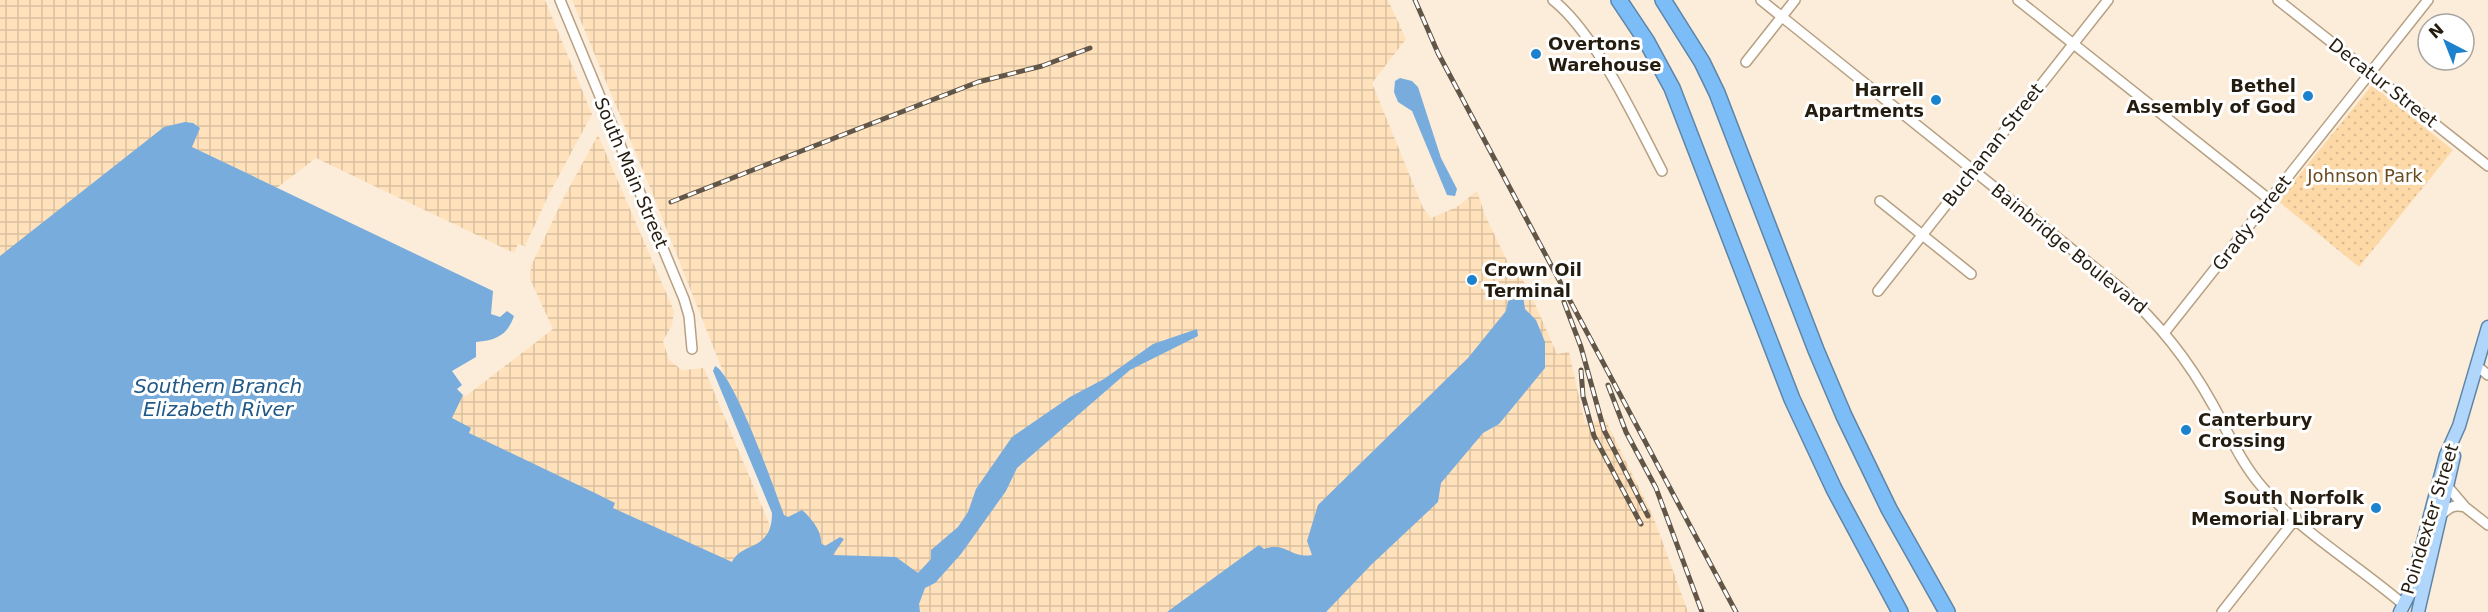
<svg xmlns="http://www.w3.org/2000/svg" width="2488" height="612" font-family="'DejaVu Sans',sans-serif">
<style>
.industrial{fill:url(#industrial-grid)}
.park{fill:url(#park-dots)}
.water{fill:#77acdd}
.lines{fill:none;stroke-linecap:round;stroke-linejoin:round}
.minor-casing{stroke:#b7a082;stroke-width:12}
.major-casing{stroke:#5e85a7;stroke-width:15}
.highway-casing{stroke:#5e85a7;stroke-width:18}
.minor{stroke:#fff;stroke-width:9}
.major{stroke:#b0d7fb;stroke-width:12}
.highway{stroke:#7cbdf8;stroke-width:15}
.rail-casing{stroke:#615648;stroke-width:5}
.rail{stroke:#fff;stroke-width:3;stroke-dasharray:9;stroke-linecap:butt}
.poi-dot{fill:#1d82cd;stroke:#fff;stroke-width:2}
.labels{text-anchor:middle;stroke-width:6;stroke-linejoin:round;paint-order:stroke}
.poi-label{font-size:18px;font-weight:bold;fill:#251c10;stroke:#fff;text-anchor:start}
.street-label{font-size:18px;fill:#251c10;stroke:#fff}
.park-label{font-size:18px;fill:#694b1f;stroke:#fff}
.water-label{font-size:20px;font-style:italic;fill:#205987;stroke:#fff}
</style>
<defs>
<pattern id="industrial-grid" width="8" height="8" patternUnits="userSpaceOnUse" patternTransform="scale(1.5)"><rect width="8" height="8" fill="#ffe1bb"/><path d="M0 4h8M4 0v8" fill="none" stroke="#dac0a0"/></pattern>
<pattern id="park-dots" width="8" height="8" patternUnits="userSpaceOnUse" patternTransform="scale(1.5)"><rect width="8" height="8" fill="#fed9a8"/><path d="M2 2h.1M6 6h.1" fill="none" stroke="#daba90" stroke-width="1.8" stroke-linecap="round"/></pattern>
</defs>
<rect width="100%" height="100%" fill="#fcedda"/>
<path class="industrial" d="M0 0H545L592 114 550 192 525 246 518 244 514 253 316 158 177 264 0 374Z
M572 0H1388L1406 39 1372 83 1423 208 1431 218 1457 207 1477 191 1485 215 1514 275 1520 276 1528 288 1557 354 1569 352 1585 424 1605 419 1653 516 1688 612H491L429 463 463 395 466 396 553 329 530 279 531 266 564 197 598 135 674 311 672 325 663 341 669 360 682 370 704 368 771 528 783 523 647 180Z"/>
<path class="park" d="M2372 85 2453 150 2359 267 2278 201Z"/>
<path class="water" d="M1400 78 1412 81 1418 87 1441 158 1457 189 1455 196 1447 195 1412 111 1398 102 1394 92 1395 81Z
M185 122 193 123 200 128 192 147 493 291 491 314 500 317 507 311 514 316C507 336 496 340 476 342V357L452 371 462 385 457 389 463 395 452 418 471 428 469 433 597 494 615 503 613 508 732 562C742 541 772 552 772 513L713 371 715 366C734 374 775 491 784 515L788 517 802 510C811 518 822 531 821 543L825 546 840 537 844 539 833 555 896 557 918 573 931 559V550L958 527 968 512 976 489 1012 437 1070 397 1104 379 1153 344 1197 329 1198 336 1130 370 1017 468 1006 491 961 554 935 583 925 588 919 604 920 612H0V256L164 127Z
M1523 295 1525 309 1536 320 1545 342V368L1499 424 1483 433 1441 483 1438 502 1371 565 1326 612H1167L1259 545 1264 549C1286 541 1291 559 1312 555L1307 541 1318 505 1468 358 1506 311 1508 301Z"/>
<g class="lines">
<defs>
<path id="minor" d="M560 0 684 299 689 316 692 349
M1553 0C1596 34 1636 121 1662 171
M1761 0 2120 288C2159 324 2187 358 2213 405 2229 434 2241 463 2263 488 2300 531 2360 567 2404 605
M2018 0 2270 200
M2278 0 2488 166
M1746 62 1795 0
M1880 201 1971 274
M1878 291 2108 0
M2164 333 2428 0
M2477 366 2488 375
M2448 487 2465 507 2488 525
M2442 514C2450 507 2454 504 2465 507
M2222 612 2296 518"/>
<path id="major" d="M2400 612 2410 592 2446 455 2459 426 2488 327
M2418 612 2454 456"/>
<path id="highway" d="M1619 0 1647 42 1672 88 1792 399 1834 489 1900 612
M1663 0 1702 62 1717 93 1816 350 1844 416 1889 509 1947 612"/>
</defs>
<use href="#minor" class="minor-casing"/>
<use href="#major" class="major-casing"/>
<use href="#highway" class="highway-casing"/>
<use href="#minor" class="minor"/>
<use href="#major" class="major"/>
<use href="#highway" class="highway"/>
<defs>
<path id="rail" d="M1415 0 1438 53 1736 612
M671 202 978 82 1042 66 1090 48
M1564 302 1581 347 1604 430 1648 516
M1581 370 1583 396 1594 436 1641 524
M1608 385 1626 432 1656 488 1702 612"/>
</defs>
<use href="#rail" class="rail-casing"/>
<use href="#rail" class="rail"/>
</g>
<g class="poi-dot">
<circle cx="1536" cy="54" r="6"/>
<circle cx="2308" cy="96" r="6"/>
<circle cx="1936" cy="100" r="6"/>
<circle cx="1472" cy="280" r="6"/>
<circle cx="2186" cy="430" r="6"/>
<circle cx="2376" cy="508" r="6"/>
</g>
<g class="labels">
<g class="poi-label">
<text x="1548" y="50">Overtons<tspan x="1548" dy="21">Warehouse</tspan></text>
<text x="2296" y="92" text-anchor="end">Bethel<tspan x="2296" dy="21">Assembly of God</tspan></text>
<text x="1924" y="96" text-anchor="end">Harrell<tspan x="1924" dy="21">Apartments</tspan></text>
<text x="1484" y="276">Crown Oil<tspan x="1484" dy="21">Terminal</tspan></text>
<text x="2198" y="426">Canterbury<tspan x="2198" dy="21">Crossing</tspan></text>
<text x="2364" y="504" text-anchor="end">South Norfolk<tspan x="2364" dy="21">Memorial Library</tspan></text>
</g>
<g class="street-label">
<text transform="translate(2383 83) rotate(38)" y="6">Decatur Street</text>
<text transform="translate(1993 145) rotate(-52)" y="6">Buchanan Street</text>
<text transform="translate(631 173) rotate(67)" y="6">South Main Street</text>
<text transform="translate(2252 223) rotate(-52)" y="6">Grady Street</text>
<text transform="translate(2069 249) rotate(39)" y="6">Bainbridge Boulevard</text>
<text transform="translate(2430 519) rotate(-73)" y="6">Poindexter Street</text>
</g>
<g class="park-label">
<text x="2365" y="182">Johnson Park</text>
</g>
<g class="water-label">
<text x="218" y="393">Southern Branch<tspan x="218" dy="23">Elizabeth River</tspan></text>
</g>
</g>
<g transform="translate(2446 42) rotate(318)"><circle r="28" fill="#ffffff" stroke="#a8a49f" stroke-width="1.5"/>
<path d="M0-4.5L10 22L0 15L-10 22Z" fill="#1d82cd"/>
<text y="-9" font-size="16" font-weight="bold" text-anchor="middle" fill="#251c10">N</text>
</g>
</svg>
